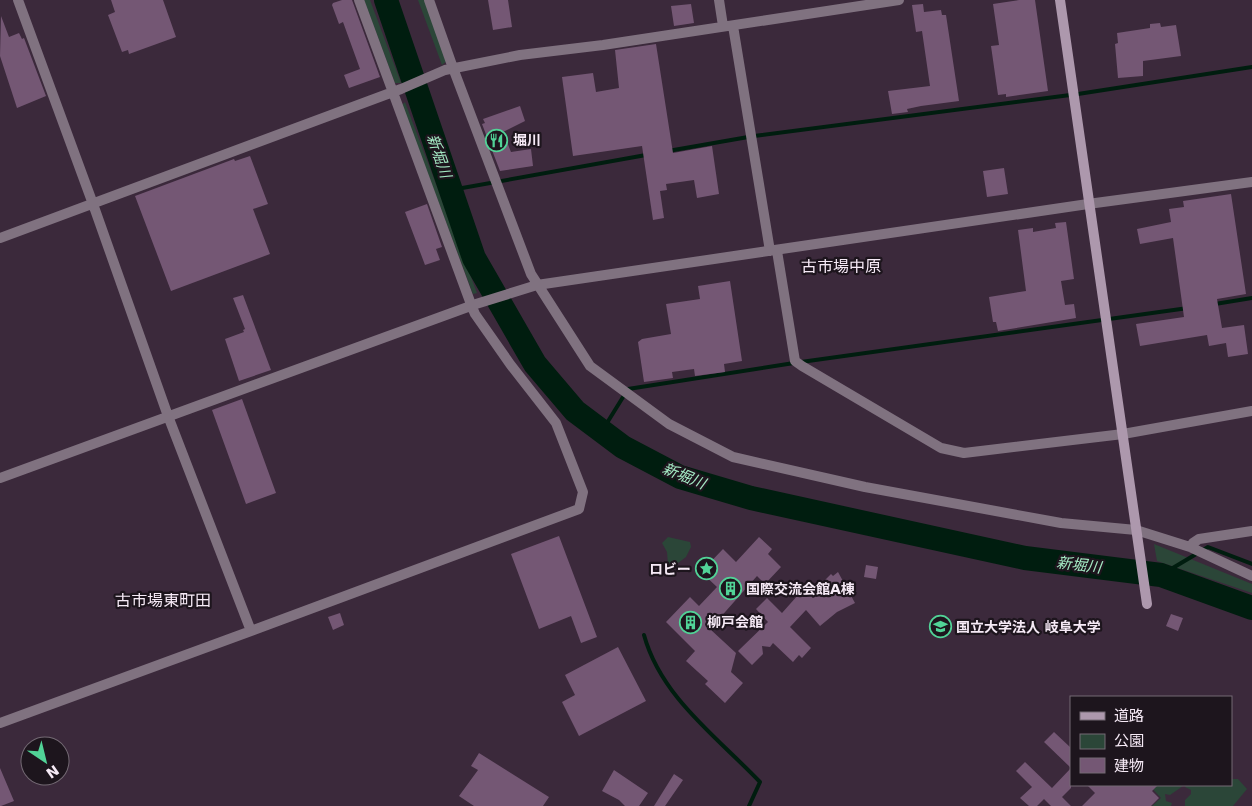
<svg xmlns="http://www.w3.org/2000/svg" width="1252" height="806" font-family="'DejaVu Sans','Noto Sans JP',sans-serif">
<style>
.green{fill:#2b4638}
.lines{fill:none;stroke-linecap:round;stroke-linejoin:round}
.stream{stroke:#001d0f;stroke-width:4}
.river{stroke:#001d0f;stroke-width:24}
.building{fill:#745774}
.street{stroke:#807280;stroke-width:10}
.secondary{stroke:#ad98ad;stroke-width:10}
.labels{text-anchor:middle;stroke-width:4.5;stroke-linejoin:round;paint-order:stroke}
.poi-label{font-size:14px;font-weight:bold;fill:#f6eaf6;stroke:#1d151d;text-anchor:start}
.water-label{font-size:15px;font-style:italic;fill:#a5ebc5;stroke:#1d151d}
.quarter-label{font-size:16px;fill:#f6eaf6;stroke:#1d151d}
</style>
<rect width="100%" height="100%" fill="#3b293b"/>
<path class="green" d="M364 0H370L401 83H395Z
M418 0H426L448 60 442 65Z
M405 102 477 293 473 294 402 105Z
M668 537 690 542 691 547 686 557 674 566 668 564 667 552 662 543Z
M1154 544 1252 584V593L1157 561Z
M1231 779H1238L1247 789 1233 806H1185V800L1191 794V790L1185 787 1186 785H1231Z
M1149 785H1183V786L1170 795 1165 794 1166 801 1172 803 1171 806H1152L1161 798Z"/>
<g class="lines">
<path class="stream" d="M668 151 754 136 1078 94 1252 67
M451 190 646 155
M1215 304 1252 298
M801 362 1188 308
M602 431 628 389 794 363
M1161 575 1208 547 1252 564
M644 635C661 697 717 737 760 782L749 806"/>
<path class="river" d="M386 0 474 258 535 364 575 411 623 447 680 477 751 498 1025 558 1161 575 1252 608"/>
</g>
<path class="building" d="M111 0H163L176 37 129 54 128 50 122 52 108 15 115 12Z
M342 0H352L380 77 349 88 344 75 360 69 343 22 339 24 332 5 333 3Z
M488 0H508L512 27 493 30Z
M1019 0H1035L1048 91 1006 97V94L998 95 991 46 999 45 993 4Z
M691 4 694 23 674 26 671 6Z
M923 4 924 12 941 10 942 15H946L959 101 921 106 907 109 908 112 892 114 888 91 930 86 922 31 916 32 912 5Z
M1 16 9 37 19 33 22 39 24 38 46 96 17 108 0 56Z
M1160 23 1161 27 1176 25 1181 56 1143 61V76L1118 78 1115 44 1118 43 1117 33 1150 28V24Z
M656 44 673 153 712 146 719 194 697 198 694 180 666 184 667 190 660 191 664 218 653 220 642 146 573 156 562 77 593 73 596 92 619 88 615 50Z
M520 106 525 121 503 132 511 152 531 149 533 166 500 171 482 124 485 123 483 119Z
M250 156 268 204 253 209 270 254 171 291 135 196 234 159 235 161Z
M1004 168 1008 194 987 197 983 171Z
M1231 194 1246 294 1217 299 1222 328 1244 325 1248 354 1228 357 1226 343 1209 346 1207 335 1140 346 1136 324 1184 317 1173 238 1140 244 1137 229 1171 222 1169 209 1184 207 1183 201Z
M427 204 442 247 436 249 440 260 425 265 405 212Z
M1066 222 1074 279 1061 281 1065 305 1074 304 1076 318 998 331 996 322H993L989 297 1026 291 1018 230 1033 228V232L1056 228 1055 223Z
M730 281 742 361 724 364 725 372 695 376 694 369 672 372 673 378 644 382 638 342 642 339 671 334 666 304 700 299 698 286Z
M243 295 271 370 239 381 225 339 244 332 243 330 245 329 233 298Z
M242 399 276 493 246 504 212 410Z
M559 536 597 637 581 643 571 616 539 629 511 554Z
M759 537 772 549 768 554 781 567 765 584 757 576 710 629 736 653 731 672 743 683 725 703 705 684 708 681 686 661 695 651 666 622 690 597 699 606 717 587 701 572 723 549 736 562Z
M866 565 878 567 876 579 864 577Z
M838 572 855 603 837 612 820 626 806 610 790 627 811 648 802 658 799 655 793 662 773 643 770 647 762 646 763 654 752 665 738 651 768 622 756 609 767 598 782 613 806 586 810 590 818 583 820 585 831 574 833 576Z
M340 613 344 625 333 630 328 617Z
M1171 614 1183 618 1178 631 1166 626Z
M618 647 646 701 579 736 562 702 575 695 565 675Z
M1054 732 1071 748V768L1044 742Z
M479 753 549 797 543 806H474L459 796 478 770 471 766Z
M1025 762 1052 788 1071 768V788L1062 797 1071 806H1051L1044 799 1037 806H1029L1020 798 1032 787 1016 771Z
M0 768 14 801 1 806H0Z
M614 770 648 793 639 806H625L619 800 602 791Z
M674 774 683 780 665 806H654Z
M1087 785H1158L1152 791 1159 798 1151 806H1082L1095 793Z"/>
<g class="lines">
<path class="street" d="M18 0 93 204 168 416 251 631
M429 0 453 68 531 274 590 366 669 424 733 457 865 487 1061 523 1136 530 1190 547 1252 576
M719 0 723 26
M733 26 770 251
M0 238 401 89 445 70 520 55 603 45 899 0
M777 251 795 361 802 366 941 448 964 453 1123 434 1252 411
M0 478 476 304 537 285 1088 204 1252 182
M1190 547 1193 543 1199 539 1252 531
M0 723 251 631 579 509 583 492 556 423 510 364 475 314 472 307 359 0"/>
<path class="secondary" d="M1060 0 1147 604"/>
</g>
<defs>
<symbol id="restaurant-ring" viewBox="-11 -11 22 22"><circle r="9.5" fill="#1d151d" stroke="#51d397" stroke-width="1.5"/><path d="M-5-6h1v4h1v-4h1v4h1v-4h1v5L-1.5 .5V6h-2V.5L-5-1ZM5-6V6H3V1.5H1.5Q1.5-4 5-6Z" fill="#51d397"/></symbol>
<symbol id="sight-ring" viewBox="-11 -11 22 22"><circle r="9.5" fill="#1d151d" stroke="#51d397" stroke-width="1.5"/><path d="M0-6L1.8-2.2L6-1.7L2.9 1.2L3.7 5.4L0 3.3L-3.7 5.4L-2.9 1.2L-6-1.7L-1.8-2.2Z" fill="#51d397"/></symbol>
<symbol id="building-ring" viewBox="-11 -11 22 22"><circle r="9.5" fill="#1d151d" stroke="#51d397" stroke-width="1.5"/><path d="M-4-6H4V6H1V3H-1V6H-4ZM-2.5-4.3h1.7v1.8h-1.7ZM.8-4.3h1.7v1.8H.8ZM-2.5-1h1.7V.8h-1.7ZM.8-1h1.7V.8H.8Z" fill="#51d397"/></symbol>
<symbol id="university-ring" viewBox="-11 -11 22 22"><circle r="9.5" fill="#1d151d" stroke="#51d397" stroke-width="1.5"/><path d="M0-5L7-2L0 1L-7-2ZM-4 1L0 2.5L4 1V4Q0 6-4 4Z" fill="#51d397"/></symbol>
</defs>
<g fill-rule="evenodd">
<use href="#restaurant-ring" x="484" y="128" width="25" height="25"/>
<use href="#sight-ring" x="694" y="556" width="25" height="25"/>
<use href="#building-ring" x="718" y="576" width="25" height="25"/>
<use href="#building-ring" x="678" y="610" width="25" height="25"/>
<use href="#university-ring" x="928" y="614" width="25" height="25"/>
</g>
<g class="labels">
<g class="poi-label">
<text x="513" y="145">堀川</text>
<text x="691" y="574" text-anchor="end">ロビー</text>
<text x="746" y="594">国際交流会館A棟</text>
<text x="707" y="627">柳戸会館</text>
<text x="956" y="632">国立大学法人 岐阜大学</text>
</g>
<g class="water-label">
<text transform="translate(439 156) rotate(71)" y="5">新堀川</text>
<text transform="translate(684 476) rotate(22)" y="5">新堀川</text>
<text transform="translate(1079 565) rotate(7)" y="5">新堀川</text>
</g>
<g class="quarter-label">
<text x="841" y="272">古市場中原</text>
<text x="163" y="606">古市場東町田</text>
</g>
</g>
<rect x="1070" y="696" width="162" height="90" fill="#1d151d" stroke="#746a74"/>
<rect x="1080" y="712" width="25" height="8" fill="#ad98ad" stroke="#746a74"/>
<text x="1114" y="721" font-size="15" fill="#f6eaf6">道路</text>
<rect x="1080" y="734" width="25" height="15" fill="#2b4638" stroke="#746a74"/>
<text x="1114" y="746" font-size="15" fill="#f6eaf6">公園</text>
<rect x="1080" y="758" width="25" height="15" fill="#745774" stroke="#746a74"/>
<text x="1114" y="771" font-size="15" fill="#f6eaf6">建物</text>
<g transform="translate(45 761) rotate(145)"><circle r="24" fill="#1d151d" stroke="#746a74"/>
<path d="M0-4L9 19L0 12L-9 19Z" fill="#51d397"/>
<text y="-8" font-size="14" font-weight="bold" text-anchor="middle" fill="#f6eaf6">N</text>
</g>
</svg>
